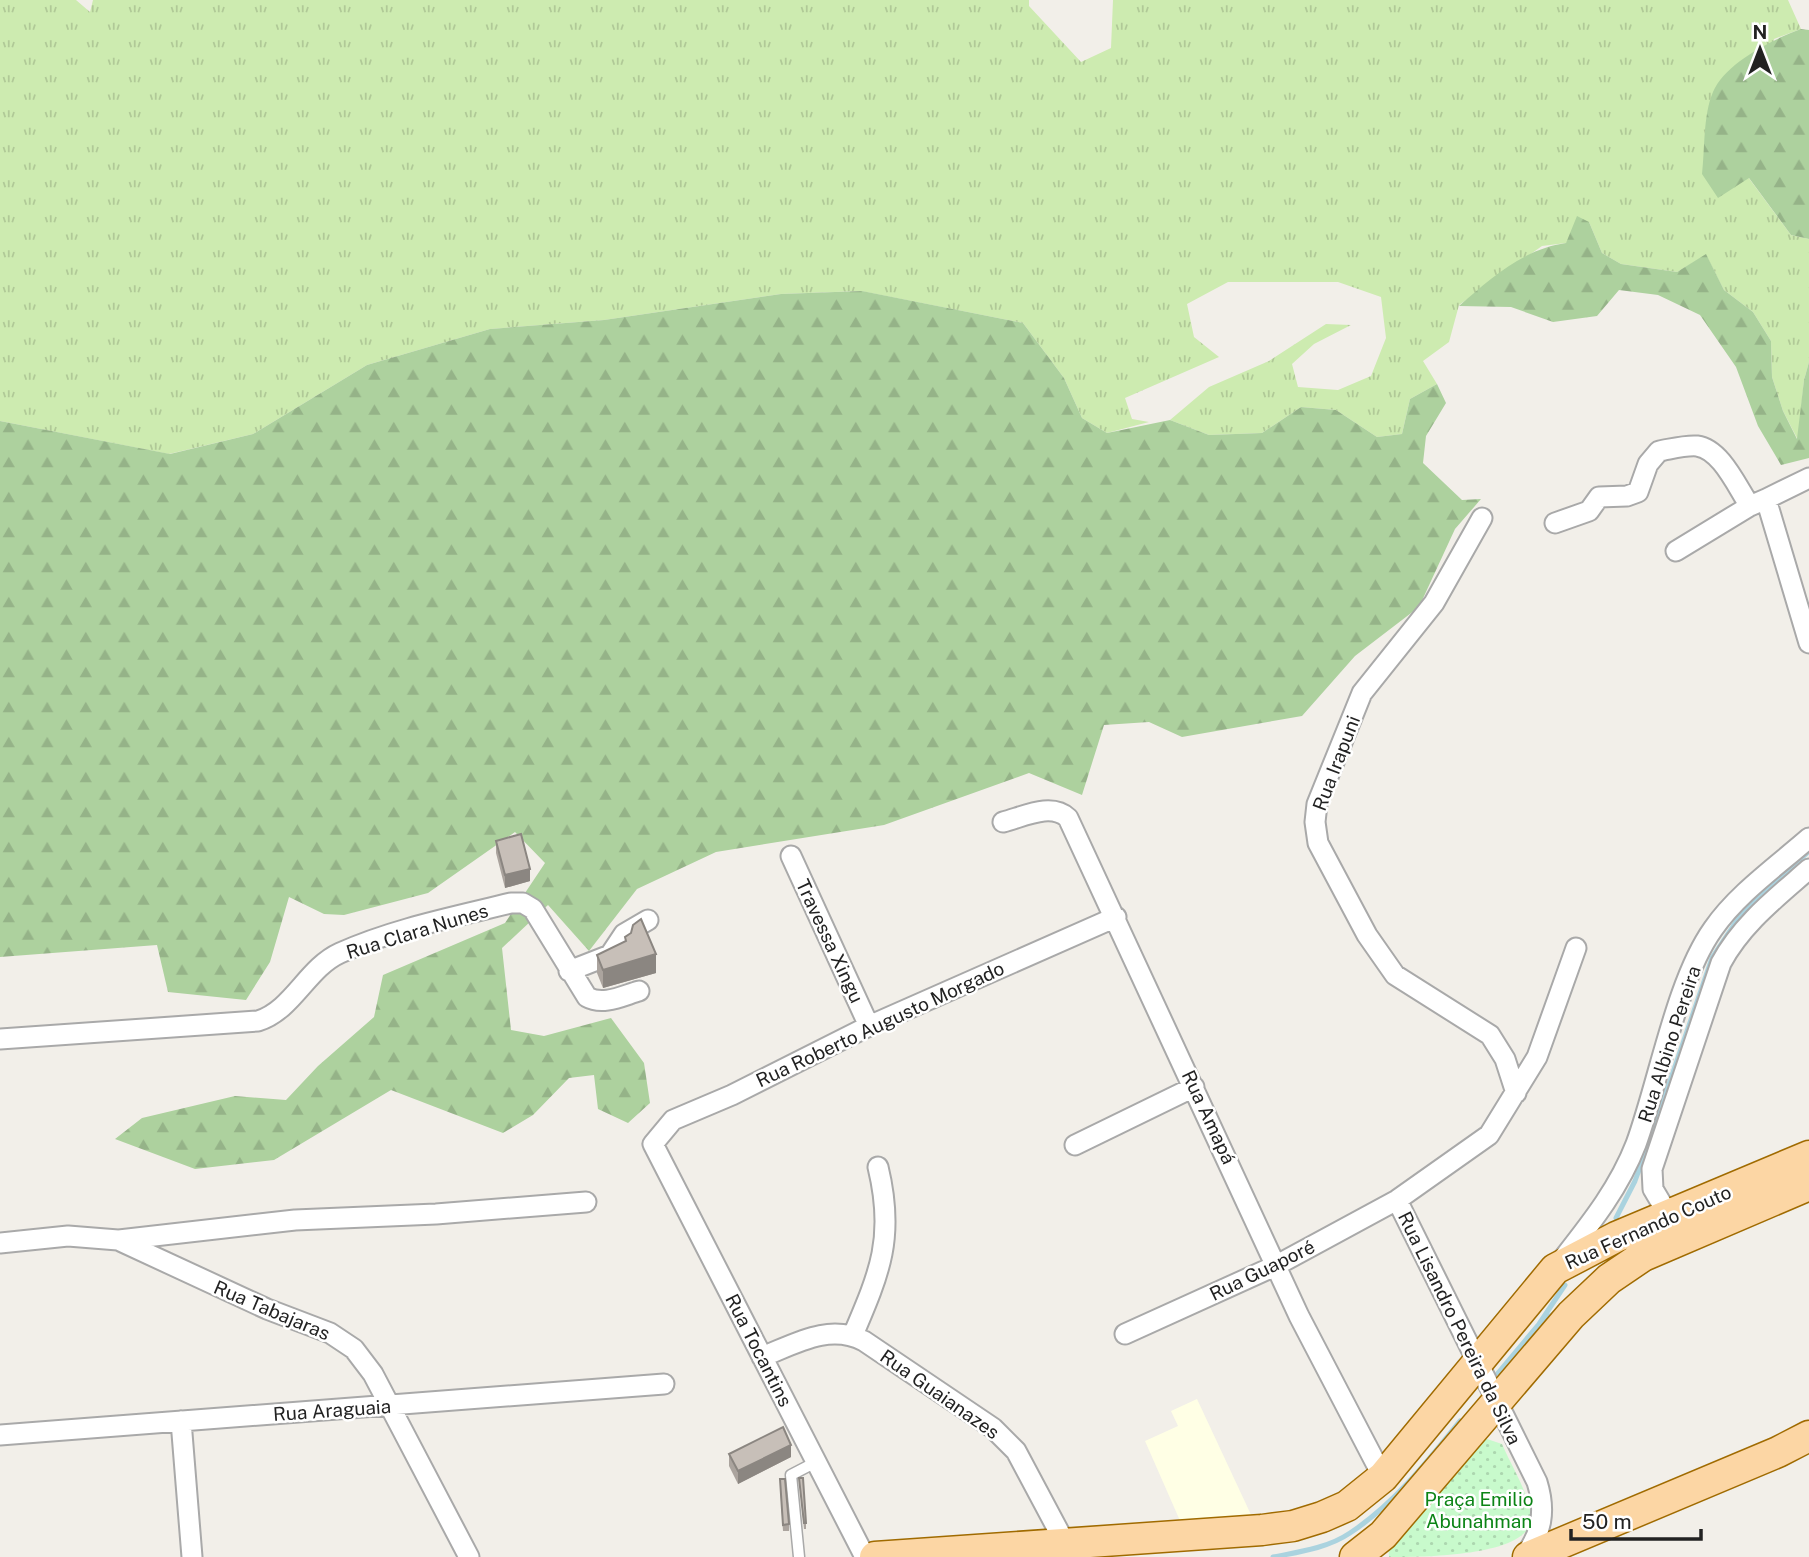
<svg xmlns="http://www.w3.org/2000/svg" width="1809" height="1557" font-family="'Public Sans',sans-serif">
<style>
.education{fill:#ffffe5}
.grass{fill:url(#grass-tufts)}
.forest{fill:url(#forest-firs)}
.park{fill:url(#park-dots)}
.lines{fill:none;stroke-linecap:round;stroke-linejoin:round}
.stream{stroke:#aad3df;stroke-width:5}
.service-casing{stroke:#a9a9a9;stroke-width:13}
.minor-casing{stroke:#a9a9a9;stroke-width:23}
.primary-casing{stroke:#a06b00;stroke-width:33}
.service{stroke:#fff;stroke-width:10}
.minor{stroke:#fff;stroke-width:19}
.primary{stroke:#fcd6a4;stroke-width:30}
.wall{fill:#aba49e}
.shaded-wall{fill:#8b8681}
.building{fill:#c7bfb8;stroke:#8b8681;stroke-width:2}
.labels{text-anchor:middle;stroke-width:5;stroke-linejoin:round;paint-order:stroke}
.street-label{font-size:19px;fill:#222;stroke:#fff}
.park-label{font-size:19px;fill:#0c8416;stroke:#fff}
</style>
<defs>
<pattern id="grass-tufts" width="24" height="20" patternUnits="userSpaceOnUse" patternTransform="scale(1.75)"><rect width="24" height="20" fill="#cdebb0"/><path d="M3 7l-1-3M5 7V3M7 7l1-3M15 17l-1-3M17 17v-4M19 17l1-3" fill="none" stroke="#b0c997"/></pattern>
<pattern id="forest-firs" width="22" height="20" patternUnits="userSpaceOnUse" patternTransform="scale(1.75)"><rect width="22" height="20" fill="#add19e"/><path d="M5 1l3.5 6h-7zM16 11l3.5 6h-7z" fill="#95b388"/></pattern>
<pattern id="park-dots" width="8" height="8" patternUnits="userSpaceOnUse" patternTransform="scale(1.75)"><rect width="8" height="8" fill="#c8facc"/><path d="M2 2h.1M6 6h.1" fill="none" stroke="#acd6af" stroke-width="1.8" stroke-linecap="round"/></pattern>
</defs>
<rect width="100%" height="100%" fill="#f2efe9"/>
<path class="education" d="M1197 1399 1253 1519 1181 1523 1145 1441 1178 1426 1171 1411Z"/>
<path class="grass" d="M0 0H76L90 12 93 0H1029V6L1081 62 1111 48 1113 0H1788L1801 29 1774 39 1748 177 1791 235 1809 239V362L1804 380 1798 440 1783 411 1772 377 1771 341 1753 312 1724 290 1706 255 1677 272 1621 264 1602 253 1589 222 1566 243 1542 246 1459 305 1449 342 1423 361 1437 384 1410 399 1402 434 1377 437 1336 410 1301 407 1262 433 1209 435 1170 420 1209 387 1269 361 1326 324 1351 325 1314 344 1292 364 1298 387 1338 390 1371 376 1386 338 1381 297 1338 282H1228L1187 304 1194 337 1219 357 1125 398 1132 419 1149 422 1107 433 1082 418 1064 378 1023 323 861 291 781 294 604 320 490 329 367 365 253 434 169 454 0 421Z"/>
<path class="forest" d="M1801 29 1809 30V239L1791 235 1749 178 1718 198 1702 174C1705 149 1703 115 1713 92 1725 63 1773 39 1801 29Z
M1577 216 1589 222 1602 253 1621 264 1677 272 1706 254 1724 290 1753 312 1771 341 1772 377 1783 411 1797 439 1804 380 1809 362V458L1781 465 1758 426 1736 367 1700 315 1658 295 1619 290 1597 316 1553 322 1511 307 1459 306C1491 278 1523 249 1566 243Z
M862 291 1023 323 1064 378 1082 418 1107 433 1170 420 1209 435 1262 433 1301 407 1336 410 1377 437 1402 434 1410 399 1437 384 1446 403 1426 436 1423 463 1462 500 1481 499 1455 529 1419 607 1355 656 1302 716 1182 737 1149 722 1104 725 1082 795 1029 773 884 825 716 852 637 889 589 951 548 905 502 948 511 1030 544 1036 611 1018 644 1063 650 1103 628 1123 598 1109 594 1075 569 1078 533 1115 503 1133 391 1090 274 1160 195 1169 115 1139 142 1118 235 1096 286 1100 318 1066 374 1017 383 975 505 923 545 863 515 832 428 893 344 915 324 914 289 897 270 962 246 1000 168 992 157 945 0 957V421L170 454 253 434 367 365 490 329 604 320 781 294Z"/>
<path class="park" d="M1484 1438 1502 1444C1511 1465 1525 1487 1530 1509 1546 1557 1425 1557 1389 1557L1388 1543Z"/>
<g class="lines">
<path class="stream" d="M1616 1218 1635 1181 1651 1137 1712 958 1742 913 1809 851
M1539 1324 1556 1312
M1498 1373 1539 1324 1565 1285
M1273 1557C1299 1552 1328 1548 1350 1533 1393 1505 1428 1461 1460 1421"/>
<defs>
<path id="service" d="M799 1557 791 1475 816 1462"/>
<path id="minor" d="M1766 499 1809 478
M1482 518 1434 603 1362 693 1317 804 1315 822 1318 843 1367 935 1395 975 1490 1035 1505 1059 1516 1093
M1555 523 1589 511 1599 497 1627 496 1638 492 1648 464 1659 451C1671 449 1685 445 1697 446 1721 449 1737 487 1750 506L1766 499 1809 643
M1676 551 1750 506
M1003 822C1023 817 1051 802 1068 818L1299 1316 1383 1477
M791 856 869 1026
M569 971 610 955 624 934 648 920
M0 1039 258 1021C293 1010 307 968 340 953 393 929 454 917 511 903H523L533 909 587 997C603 1006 622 996 639 991
M1075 1145 1194 1087
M1397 1200 1537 1482C1546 1511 1542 1533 1524 1557
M1669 1216 1653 1189 1652 1169 1721 963C1742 924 1776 898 1809 869
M119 1240 295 1220 436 1214 586 1202
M0 1243 68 1236 118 1240 267 1309 330 1333 354 1349 373 1374 469 1557
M1562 1260C1591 1223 1619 1188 1636 1144 1659 1081 1676 981 1713 929 1737 894 1777 866 1809 838
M1125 1334 1275 1266 1397 1200 1489 1135 1537 1057 1576 948
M853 1335C880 1272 895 1237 878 1167
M762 1357C795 1344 829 1323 864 1341L993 1428 1016 1451 1065 1543
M181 1421 192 1557
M0 1435 664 1384
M865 1557 653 1144 673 1120 732 1095 869 1026 1116 917"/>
<path id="primary" d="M875 1557 1262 1530 1293 1526 1322 1517 1347 1506 1383 1477 1555 1269 1616 1237 1809 1156
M1355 1557 1383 1535 1571 1315 1609 1279 1643 1256 1809 1185
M1528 1557 1778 1452 1809 1436"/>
</defs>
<use href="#service" class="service-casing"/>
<use href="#minor" class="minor-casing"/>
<use href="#primary" class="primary-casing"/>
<use href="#service" class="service"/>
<use href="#minor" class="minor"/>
<use href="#primary" class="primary"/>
</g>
<path class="wall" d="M496 841 530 881 505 888 496 853Z
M625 937 656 973 603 988 597 973V955L625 942Z
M729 1454 791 1457 738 1484 729 1466Z
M799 1478 806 1523V1529H804Z
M780 1486 789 1524V1531H783Z"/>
<path class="shaded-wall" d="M530 869V881L505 888V875Z
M656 954V973L603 988V970Z
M791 1445V1457L738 1484V1471Z"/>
<path class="building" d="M521 834 530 869 505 875 496 841Z
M641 919 656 954 603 970 597 955 626 941 625 937 631 933 633 925Z
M783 1427 791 1445 738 1471 729 1454Z
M799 1478H803L806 1523H804Z
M780 1479H785L789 1524 783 1525Z"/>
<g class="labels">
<g class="street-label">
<text transform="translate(1336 763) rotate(-69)" y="7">Rua Irapuni</text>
<text transform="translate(417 931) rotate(-17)" y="7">Rua Clara Nunes</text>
<text transform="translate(830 941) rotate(65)" y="7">Travessa Xingu</text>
<text transform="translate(880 1024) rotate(-25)" y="7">Rua Roberto Augusto Morgado</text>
<text transform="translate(1669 1044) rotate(-72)" y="7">Rua Albino Pereira</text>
<text transform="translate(1209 1117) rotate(65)" y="7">Rua Amapá</text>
<text transform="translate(1648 1227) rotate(-24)" y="7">Rua Fernando Couto</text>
<text transform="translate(1262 1270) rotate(-26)" y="7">Rua Guaporé</text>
<text transform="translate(272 1310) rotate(23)" y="7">Rua Tabajaras</text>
<text transform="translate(1460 1328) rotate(64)" y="7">Rua Lisandro Pereira da Silva</text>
<text transform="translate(759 1350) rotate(63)" y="7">Rua Tocantins</text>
<text transform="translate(940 1394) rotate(35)" y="7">Rua Guaianazes</text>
<text transform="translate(332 1410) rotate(-4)" y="7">Rua Araguaia</text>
</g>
<g class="park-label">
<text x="1479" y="1506">Praça Emilio<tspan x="1479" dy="22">Abunahman</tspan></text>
</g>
</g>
<g transform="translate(1760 49)" stroke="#ffffff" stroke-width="5" paint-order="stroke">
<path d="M0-5L12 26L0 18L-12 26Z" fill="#222222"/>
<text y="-10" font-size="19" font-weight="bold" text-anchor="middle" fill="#222222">N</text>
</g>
<path d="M1571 1529v10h130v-10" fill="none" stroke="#222222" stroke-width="3.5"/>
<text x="1582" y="1529" font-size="21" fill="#222222" stroke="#ffffff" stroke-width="5" paint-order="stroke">50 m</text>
</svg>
